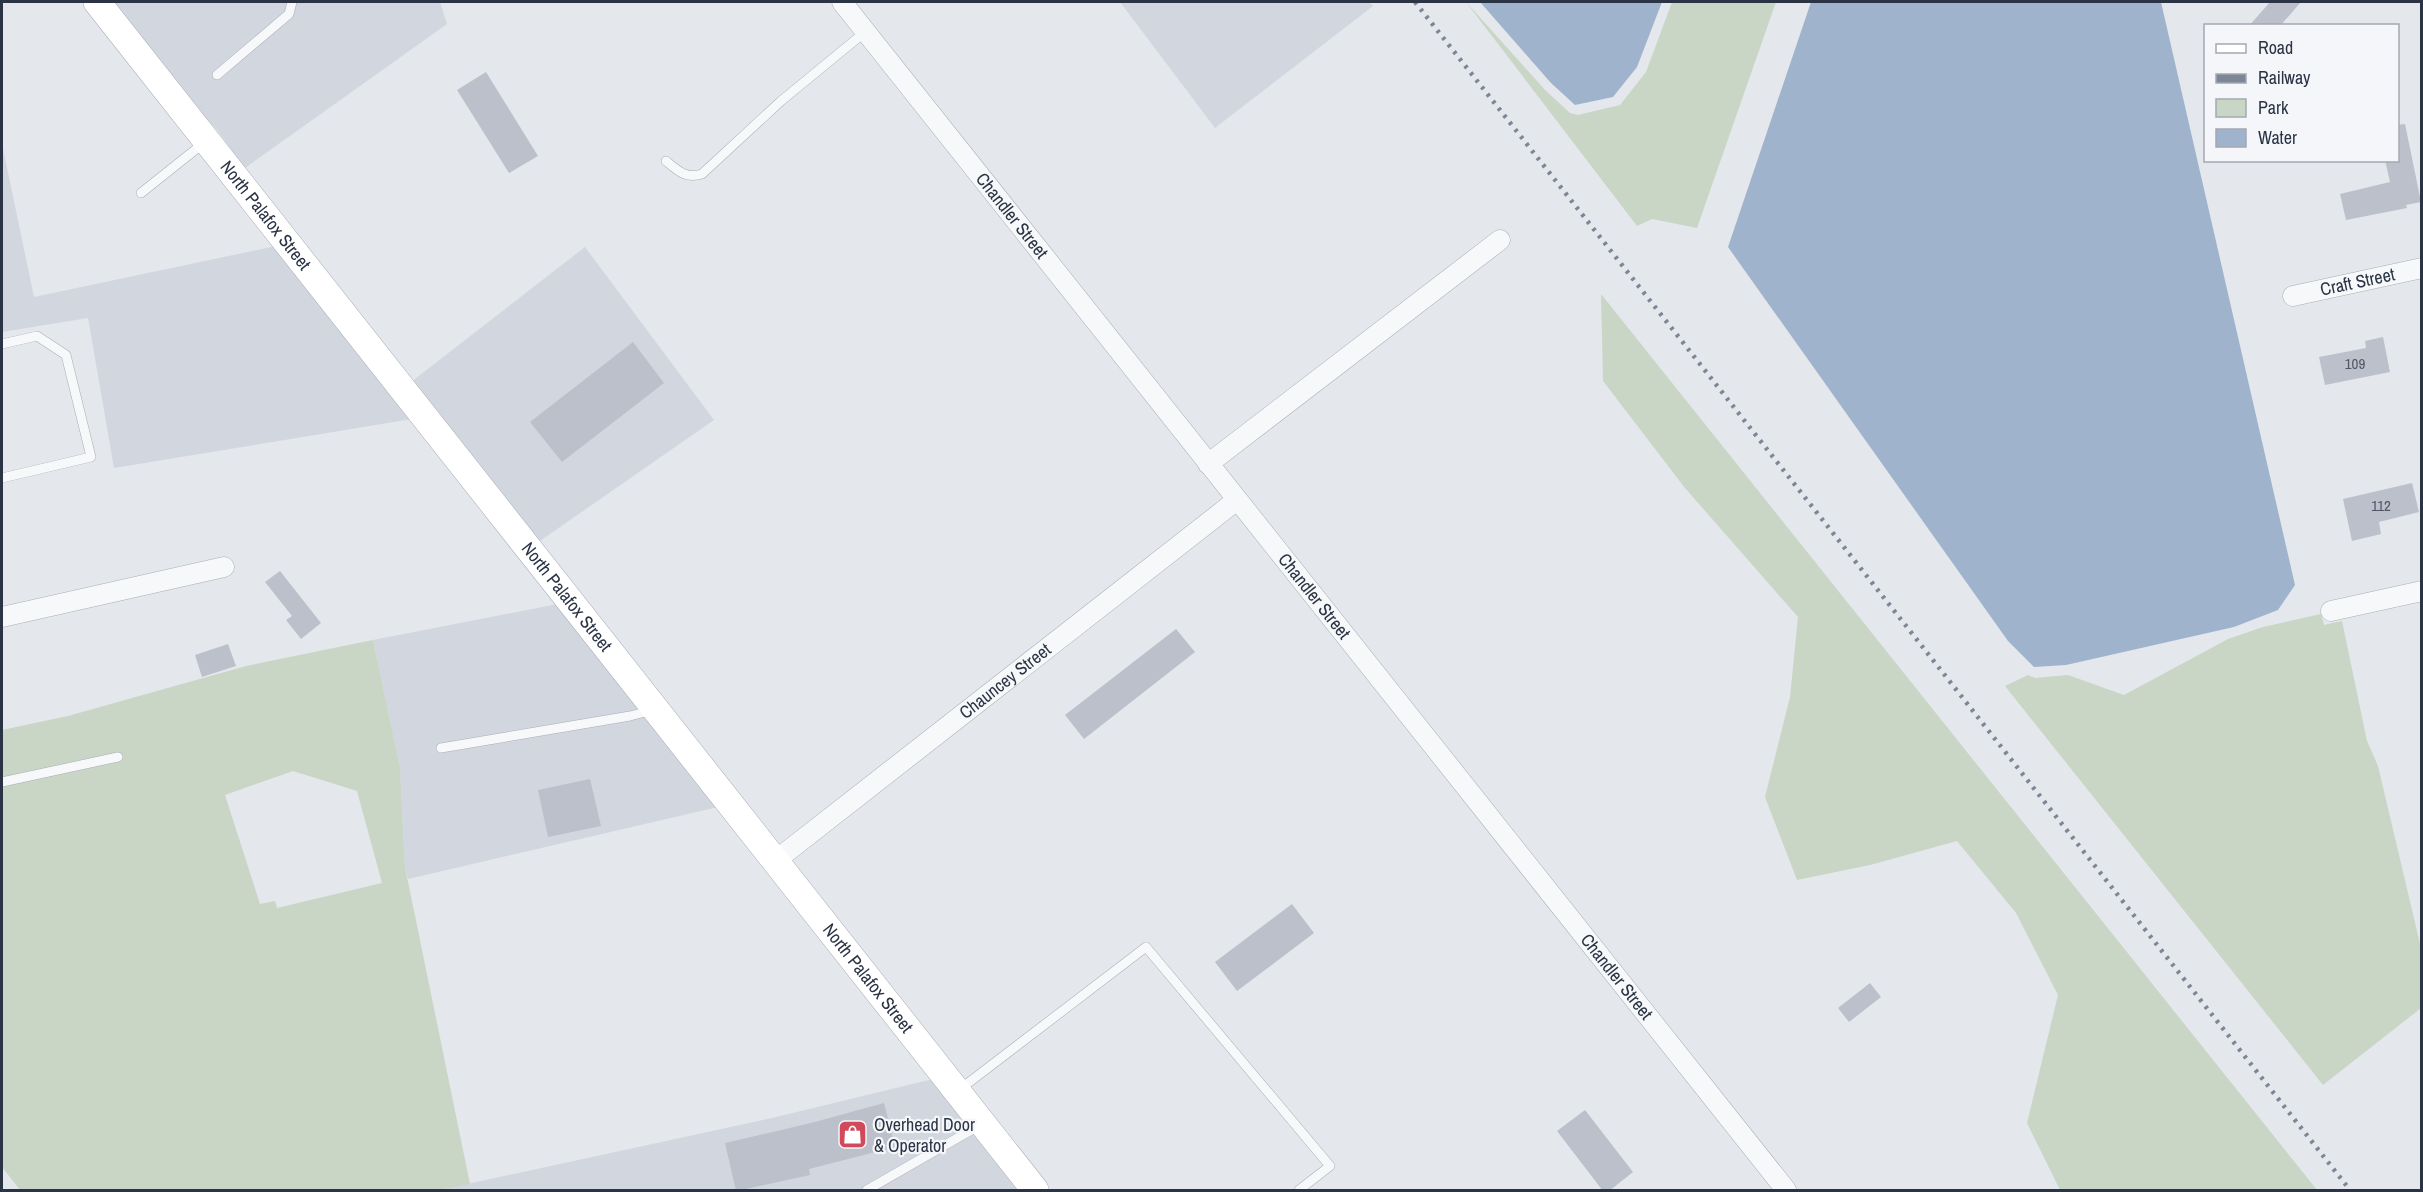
<svg xmlns="http://www.w3.org/2000/svg" width="2423" height="1192" font-family="'Archivo Narrow',sans-serif">
<style>
.built{fill:#d2d6de}
.green{fill:#c9d6c5;fill-rule:evenodd}
.water{fill:#9fb4cc}
.building{fill:#bbc0ca}
.lines{fill:none;stroke-linecap:round;stroke-linejoin:round}
.lane-casing{stroke:#a9aeb7;stroke-width:10}
.street-casing{stroke:#a9aeb7;stroke-width:21}
.secondary-casing{stroke:#a9aeb7;stroke-width:28}
.lane{stroke:#f7f8fa;stroke-width:9}
.street{stroke:#f7f8fa;stroke-width:20}
.secondary{stroke:#fff;stroke-width:27}
.rail{stroke:#7d8696;stroke-width:4.5;stroke-dasharray:3 6;stroke-linecap:butt}
.labels{text-anchor:middle;stroke-width:4.5;stroke-linejoin:round;paint-order:stroke}
.number-label{font-size:15px;fill:#4f5766}
.street-label{font-size:18px;fill:#2b3445;stroke:#f4f6f9}
.poi-label{font-size:18px;fill:#2b3445;stroke:#f4f6f9;text-anchor:start}
</style>
<rect width="100%" height="100%" fill="#e4e7ec"/>
<path class="built" d="M111 2H440L447 24 245 168 218 131 185 95Z
M1120 2H1369L1373 6 1215 128Z
M2 144 34 297 276 246 412 419 114 468 88 318 2 332Z
M585 247 714 420 537 543 411 382Z
M558 604 718 807 408 879 405 867 400 767 373 640Z
M933 1079 1021 1190H440L772 1118Z"/>
<path class="green" d="M1466 2 1545 90 1570 113 1578 115 1620 105 1646 72 1672 2H1776L1697 228 1652 219 1637 226Z
M1601 294 2317 1190H2060L2027 1123 2058 995 2016 913 1957 841 1870 865 1797 880 1765 797 1790 697 1798 617 1685 488 1603 381Z
M2321 614 2324 625 2342 621 2367 741 2378 766 2421 948V1008L2323 1085 2005 686 2028 675 2035 678 2068 675 2124 695 2228 639 2263 627Z
M373 640 400 767 405 867 470 1184 440 1190H20L2 1167V730L68 716 246 666ZM293 771 357 791 382 883 277 908 275 901 260 904 225 795Z"/>
<path class="water" d="M1480 2H1662L1637 67 1613 97 1575 105 1551 83Z
M1811 2H2161L2295 585 2278 610 2234 627 2066 665 2034 667 2008 641 1728 247Z"/>
<path class="building" d="M2270 2H2301L2280 26H2249Z
M486 72 538 156 509 173 457 90Z
M2405 124 2421 202 2406 205 2407 208 2346 220 2340 194 2390 182 2385 160H2397V125Z
M2383 337 2390 372 2325 385 2319 357 2366 348 2365 341Z
M633 342 664 383 562 462 530 422Z
M2412 483 2419 512 2379 522 2381 534 2352 541 2343 499Z
M280 571 321 623 301 639 286 620 292 616 265 582Z
M1176 629 1195 652 1084 739 1065 715Z
M228 644 236 666 202 677 195 655Z
M590 779 601 826 548 837 538 790Z
M1292 904 1314 933 1237 991 1215 962Z
M1870 983 1881 997 1849 1022 1838 1008Z
M884 1103 895 1147 809 1169 810 1175 736 1191 725 1143 811 1123Z
M1585 1110 1633 1172 1609 1191H1603L1557 1131Z"/>
<g class="lines">
<defs>
<path id="lane" d="M217 75 289 14 292 2
M666 161C678 171 686 179 702 174L781 101 865 32
M141 193 205 142
M2 344 37 336 66 355 91 457 2 478
M441 748 630 716 645 712 650 708
M2 782 118 757
M959 1090 1146 947 1330 1166 1299 1190
M867 1190 980 1125"/>
<g id="street">
<path id="s1" d="M842 2 1786 1190"/>
<path id="s2" d="M2293 296 2422 268"/>
<path d="M1208 464 1500 240"/>
<path d="M2331 611 2422 591"/>
<path d="M2 617 224 567"/>
<path id="s3" d="M775 861 1237 500"/>
</g>
<g id="secondary">
<path id="s4" d="M97 2 1035 1190"/>
</g>
</defs>
<use href="#lane" class="lane-casing"/>
<use href="#street" class="street-casing"/>
<use href="#secondary" class="secondary-casing"/>
<use href="#lane" class="lane"/>
<use href="#street" class="street"/>
<use href="#secondary" class="secondary"/>
<path class="rail" d="M1415 2 2350 1190"/>
</g>
<defs>
<symbol id="shop-square" viewBox="-11 -11 22 22"><rect x="-9" y="-9" width="18" height="18" rx="4" fill="#d1495b" stroke="#f4f6f9"/><path d="M-5-2.5h2.3a2.7 3.5 0 0 1 5.4 0H5L5.5 6h-11ZM-1.5-2.5h3a1.5 2.3 0 0 0-3 0Z" fill="#fff"/></symbol>
</defs>
<g fill-rule="evenodd">
<use href="#shop-square" x="836" y="1118" width="33" height="33"/>
</g>
<g class="labels">
<g class="number-label">
<text x="2355" y="369">109</text>
<text x="2381" y="511">112</text>
</g>
<g class="street-label">
<text dy="6" stroke="none"><textPath href="#s4" startOffset="272">North Palafox Street</textPath></text>
<text dy="6" stroke="none"><textPath href="#s1" startOffset="273">Chandler Street</textPath></text>
<text dy="6" stroke="none"><textPath href="#s2" startOffset="66">Craft Street</textPath></text>
<text dy="6" stroke="none"><textPath href="#s4" startOffset="758">North Palafox Street</textPath></text>
<text dy="6" stroke="none"><textPath href="#s1" startOffset="759">Chandler Street</textPath></text>
<text dy="6" stroke="none"><textPath href="#s3" startOffset="292">Chauncey Street</textPath></text>
<text dy="6" stroke="none"><textPath href="#s1" startOffset="1245">Chandler Street</textPath></text>
<text dy="6" stroke="none"><textPath href="#s4" startOffset="1244">North Palafox Street</textPath></text>
</g>
<g class="poi-label">
<text x="874" y="1131">Overhead Door<tspan x="874" dy="21">&amp; Operator</tspan></text>
</g>
</g>
<rect width="2423" height="1192" fill="none" stroke="#2b3445" stroke-width="6"/>
<rect x="2204" y="24" width="195" height="138" fill="#f4f6f9" stroke="#a4a8b1" stroke-width="1.5"/>
<rect x="2216" y="44" width="30" height="9" fill="#ffffff" stroke="#a4a8b1" stroke-width="1.5"/>
<text x="2258" y="54" font-size="18" fill="#2b3445">Road</text>
<rect x="2216" y="74" width="30" height="9" fill="#7d8696" stroke="#a4a8b1" stroke-width="1.5"/>
<text x="2258" y="84" font-size="18" fill="#2b3445">Railway</text>
<rect x="2216" y="99" width="30" height="18" fill="#c9d6c5" stroke="#a4a8b1" stroke-width="1.5"/>
<text x="2258" y="114" font-size="18" fill="#2b3445">Park</text>
<rect x="2216" y="129" width="30" height="18" fill="#9fb4cc" stroke="#a4a8b1" stroke-width="1.5"/>
<text x="2258" y="144" font-size="18" fill="#2b3445">Water</text>
</svg>
